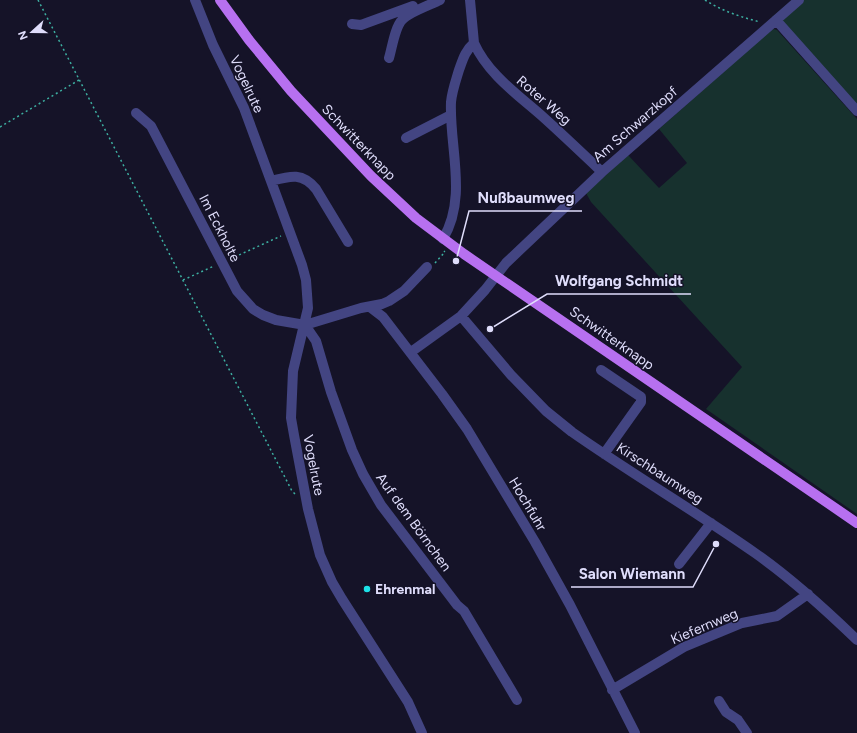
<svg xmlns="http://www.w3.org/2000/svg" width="857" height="733" font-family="Figtree,sans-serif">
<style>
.green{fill:#17312e}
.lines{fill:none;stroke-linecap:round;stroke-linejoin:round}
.path{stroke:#3dafa1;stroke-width:1.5;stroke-dasharray:2 3;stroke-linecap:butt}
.minor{stroke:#434582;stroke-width:10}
.major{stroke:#b770f0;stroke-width:10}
.poi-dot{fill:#1de1e8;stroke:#151328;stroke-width:1.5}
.labels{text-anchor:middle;stroke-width:3;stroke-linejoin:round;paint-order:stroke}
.street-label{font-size:14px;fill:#dfddfb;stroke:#151328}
.poi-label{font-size:14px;font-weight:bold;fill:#dfddfb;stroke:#151328;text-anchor:start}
.leader{fill:none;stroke:#dfddfb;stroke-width:1.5}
.callout-dot{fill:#dfddfb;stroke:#151328;stroke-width:1.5}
.callout-label{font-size:15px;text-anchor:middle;font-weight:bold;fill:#dfddfb;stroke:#151328;stroke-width:3;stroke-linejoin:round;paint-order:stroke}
</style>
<rect width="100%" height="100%" fill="#151328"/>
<path class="green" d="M792 0H857V110L772 17Z
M774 29 777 30 857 119V514L706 409 742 367 591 202 586 193 628 155 659 188 687 163 659 129 771 30Z"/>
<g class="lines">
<path class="path" d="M38 0 292 491 295 494
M705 0C722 11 741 17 760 22
M0 127 79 80
M230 259 281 236
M435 263 445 252 444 251
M183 280 214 266"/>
<path class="minor" d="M195 0 213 45 244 108 302 265 306 280 308 308 293 371 291 418 294 435 308 509 320 555 332 582 342 599 408 702 422 733
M776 20 857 111
M352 24 361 25 413 6
M474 43C488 74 517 94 542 116 562 134 582 153 602 172
M389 58C392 48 395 27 402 20 409 12 430 5 440 0
M136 113 151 126 237 291 253 309 263 315 276 320 305 325 361 308 382 304 389 301 404 291 427 267
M406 138 451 115
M271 181C290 176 302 172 316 189L348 242
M443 239C468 197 449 147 451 102 452 91 456 80 459 70 463 59 465 51 474 43L470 0
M370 307 383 317 442 394 467 429 535 542 570 605 635 733
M461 316 511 375 546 411 572 432C632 474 695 511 755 553 792 579 825 609 857 640
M305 325 316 341 331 392 352 450 363 474 381 505 457 605 464 611 517 700
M411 352 461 316 485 290 506 263 602 172 799 0
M601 370 641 397V402L604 454
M679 564 711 523
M612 690 684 647 742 623 777 616 808 594
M719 701 726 712 738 720 747 733"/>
<path class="major" d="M220 0 249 40 291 91 371 176 416 218 464 254 857 523"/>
</g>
<circle class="poi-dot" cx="367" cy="589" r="4"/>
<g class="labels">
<g class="street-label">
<text transform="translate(247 84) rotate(65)" y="5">Vogelrute</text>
<text transform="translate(544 100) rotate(41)" y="5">Roter Weg</text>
<text transform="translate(635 124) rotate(-41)" y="5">Am Schwarzkopf</text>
<text transform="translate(359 142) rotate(46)" y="5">Schwitterknapp</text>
<text transform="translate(220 228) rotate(63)" y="5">Im Eckholte</text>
<text transform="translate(612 338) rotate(35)" y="5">Schwitterknapp</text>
<text transform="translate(314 465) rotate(79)" y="5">Vogelrute</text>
<text transform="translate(660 473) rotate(33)" y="5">Kirschbaumweg</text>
<text transform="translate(528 504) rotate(59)" y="5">Hochfuhr</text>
<text transform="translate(414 522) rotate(54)" y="5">Auf dem Börnchen</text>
<text transform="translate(704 626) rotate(-23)" y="5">Kiefernweg</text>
</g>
<g class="poi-label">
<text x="375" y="594">Ehrenmal</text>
</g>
</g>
<path class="leader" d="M456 261L469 211H582M490 329L547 294H691M716 544L693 587H571"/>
<g class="callout-dot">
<circle cx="456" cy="261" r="4"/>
<circle cx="490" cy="329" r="4"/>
<circle cx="716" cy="544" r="4"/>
</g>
<g class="callout-label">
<text x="526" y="203">Nußbaumweg</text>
<text x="619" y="286">Wolfgang Schmidt</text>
<text x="632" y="579">Salon Wiemann</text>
</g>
<g transform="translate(32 32) rotate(249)" stroke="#151328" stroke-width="3" paint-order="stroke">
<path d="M0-3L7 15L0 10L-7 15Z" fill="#dfddfb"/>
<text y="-6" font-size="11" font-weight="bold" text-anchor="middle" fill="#dfddfb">N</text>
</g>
</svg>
